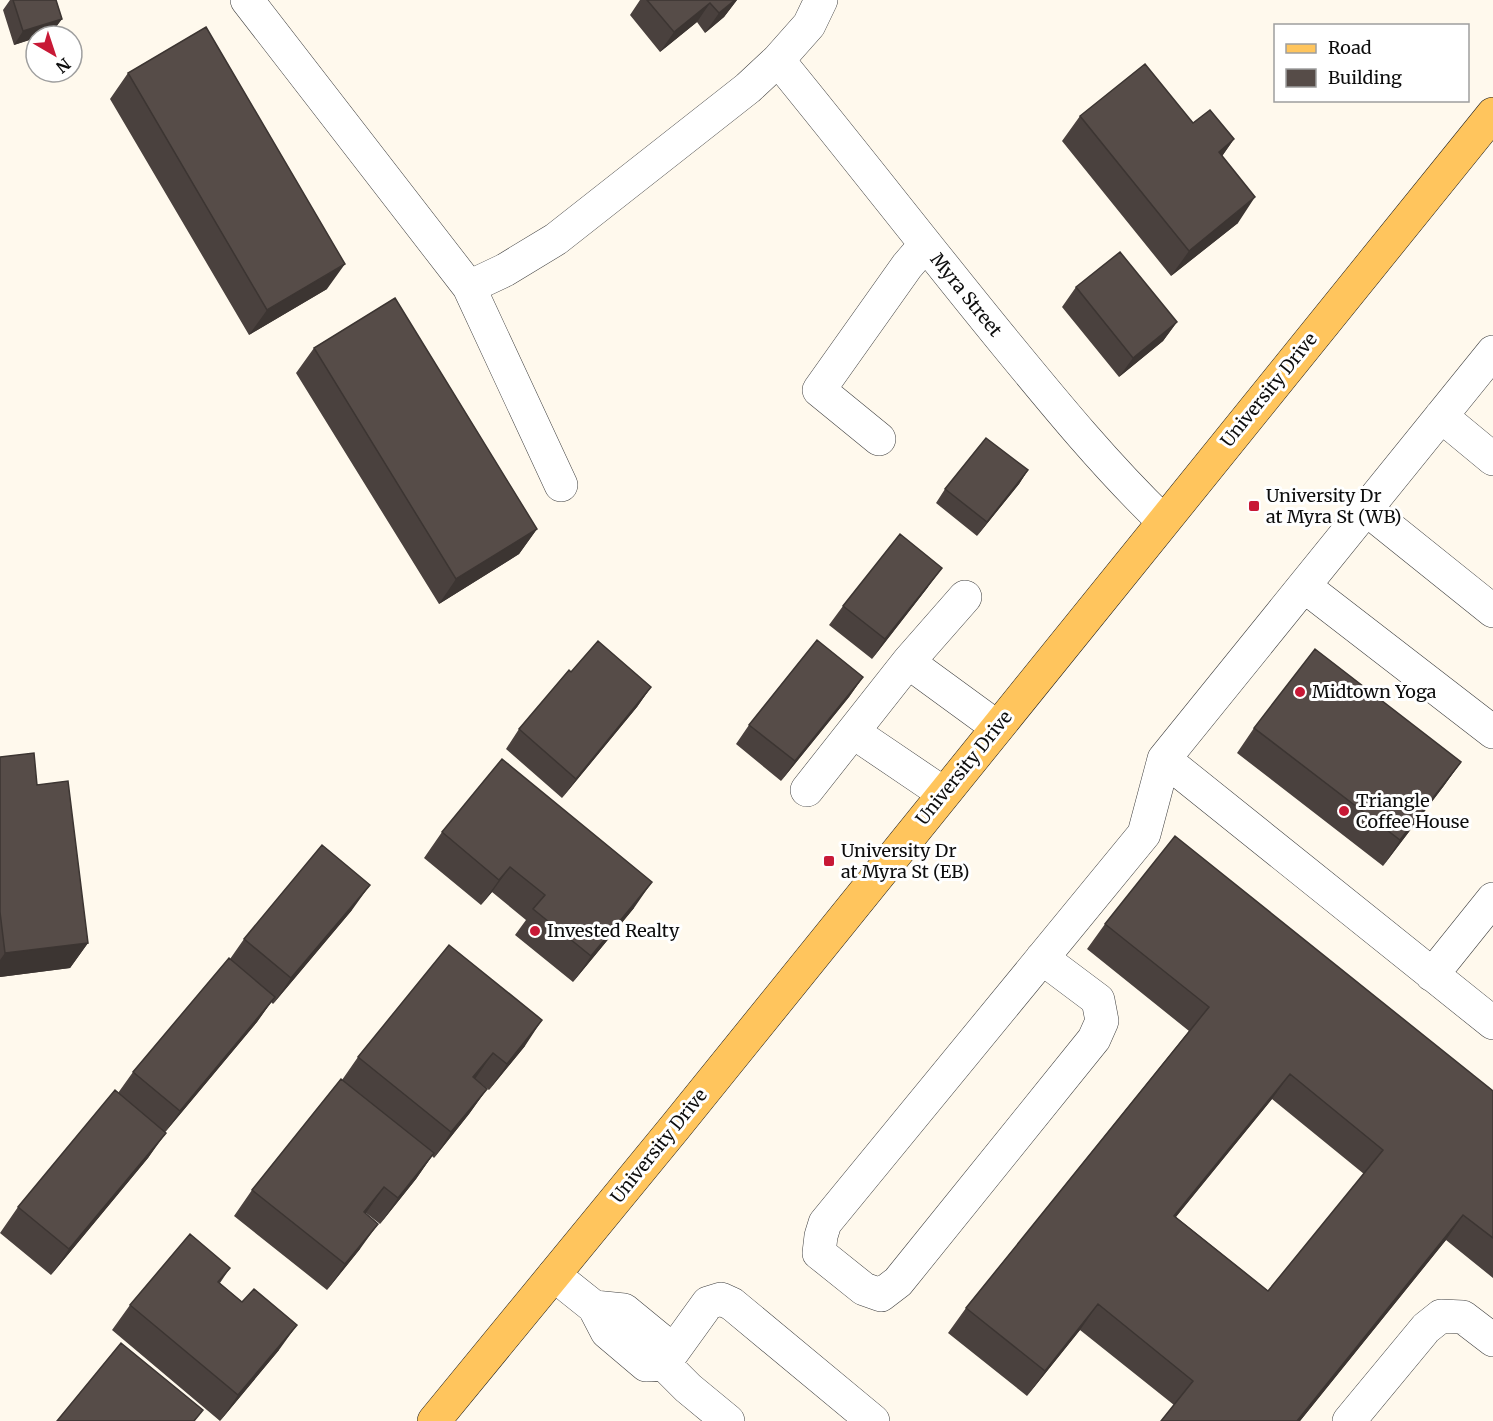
<svg xmlns="http://www.w3.org/2000/svg" width="1493" height="1421" font-family="Merriweather,serif">
<style>
.lines{fill:none;stroke-linecap:round;stroke-linejoin:round}
.minor-casing{stroke:#404040;stroke-width:34}
.major-casing{stroke:#1e1e1e;stroke-width:34}
.minor{stroke:#fff;stroke-width:33}
.major{stroke:#ffc55d;stroke-width:33}
.wall{fill:#4a413e;fill-rule:evenodd}
.shaded-wall{fill:#3c3532}
.building{fill:#564c48;stroke:#3c3532;stroke-width:1.5;fill-rule:evenodd}
.poi-dot{fill:#c81936;stroke:#fff;stroke-width:2}
.labels{text-anchor:middle;stroke-width:6;stroke-linejoin:round;paint-order:stroke}
.street-label{font-size:18px;fill:#0d0d0d;stroke:#fff}
.poi-label{font-size:18px;fill:#0d0d0d;stroke:#fff;text-anchor:start}
</style>
<rect width="100%" height="100%" fill="#fff9ed"/>
<g class="lines">
<defs>
<path id="minor" d="M247 0 469 287 561 485
M778 60C855 154 929 250 1006 344 1056 405 1106 466 1163 521
M469 287 505 270 556 239 748 88 778 60 809 25 821 0
M1493 352 1164 759 1493 1023
M1441 416 1493 459
M879 439 819 390 907 266 925 245
M1366 509 1493 611
M1304 586 1493 732
M908 662 965 597
M853 732 943 793
M807 790 908 662 997 727
M1042 958 1098 1000 1102 1021 1094 1039 898 1282 881 1295 864 1289 819 1253 821 1236 825 1223 1144 834 1164 759
M1432 975 1493 899
M554 1275 594 1307 607 1332 646 1365 664 1364 663 1342 624 1310 594 1307
M728 1421 688 1388 664 1364 708 1303 721 1299 732 1304 873 1421
M1349 1421 1426 1328 1441 1316 1463 1317 1493 1340"/>
<path id="major" d="M434 1421 676 1126 1493 114"/>
</defs>
<use href="#minor" class="minor-casing"/>
<use href="#major" class="major-casing"/>
<use href="#minor" class="minor"/>
<use href="#major" class="major"/>
</g>
<path class="wall" d="M10 0H56L62 19 52 32 14 45 3 10Z
M640 0H737L724 17 705 33 697 22 660 52 630 15Z
M128 73 327 289 249 335 110 99Z
M1080 116 1193 123 1234 139 1222 156 1238 223 1171 276 1062 141Z
M1076 287 1177 322 1163 341 1119 377 1062 307Z
M314 348 537 529 519 554 439 604 296 373Z
M1028 470 1019 484 977 536 936 503 945 489Z
M928 587 872 659 829 625 843 606Z
M571 672 651 687 637 707 562 798 506 749 519 729Z
M863 677 849 697 781 781 736 744 749 725Z
M1254 728 1461 762 1443 787 1383 866 1237 753Z
M0 757 37 785 88 943 70 968 0 977Z
M442 832 634 908 573 982 515 935 526 920 492 892 481 905 424 858Z
M352 910 273 1004 271 1002 257 1022 165 1132 148 1158 51 1275 0 1233 18 1207 118 1093 133 1072 230 959 244 939Z
M1105 924 1493 1091V1278L1446 1240 1300 1421H1161L1174 1405 1080 1330 1027 1396 948 1333 966 1308 1189 1031 1087 949ZM1272 1099 1364 1174 1268 1291 1176 1217Z
M525 1046 489 1090 475 1079 487 1089 469 1114 434 1158 432 1156 416 1179 380 1224 366 1213 360 1249 327 1290 234 1216 252 1190 342 1080 358 1057Z
M230 1268 220 1283 242 1302 279 1350 220 1421 112 1330 130 1305Z"/>
<path class="shaded-wall" d="M735 0H737L724 17 705 33 719 13Z
M710 3 697 22 660 52 674 32Z
M62 19 52 32 41 36H36V38L14 45 23 31Z
M1234 139 1216 165 1219 152Z
M1255 197 1238 223 1171 276 1189 251Z
M345 264 327 289 249 335 267 310Z
M1177 322 1163 341 1119 377 1133 358Z
M1028 470 1019 484 977 536 987 522Z
M537 529 519 554 439 604 456 579Z
M942 568 928 587 872 659 885 639Z
M863 677 849 697 781 781 795 761Z
M651 687 637 707 562 798 576 779Z
M1461 762 1443 787 1383 866 1400 840Z
M510 867 492 892 481 905 499 880Z
M652 882 634 908 573 982 591 956Z
M370 885 352 910 273 1004 291 978Z
M88 943 70 968 0 977V960L5 953Z
M275 997 257 1022 162 1136 180 1111Z
M542 1020 525 1046 489 1090 507 1064Z
M493 1053 475 1079 455 1103 473 1077Z
M1290 1074 1272 1099 1156 1241 1174 1216Z
M487 1089 469 1114 434 1158 451 1132Z
M166 1133 148 1158 51 1275 69 1249Z
M434 1153 416 1179 380 1224 398 1198Z
M384 1187 366 1213 346 1238 364 1212Z
M1463 1215 1446 1240 1300 1421H1297Z
M378 1224 360 1249 327 1290 345 1264Z
M1098 1304 1080 1330 1027 1396 1045 1371Z
M297 1325 279 1350 220 1421 238 1395Z"/>
<path class="building" d="M13 0H56L62 19 23 31Z
M647 0H735L719 13 710 3 674 32Z
M206 27 345 264 267 310 128 73Z
M1145 64 1193 123 1210 110 1234 139 1219 152 1255 197 1189 251 1080 116Z
M1120 252 1177 322 1133 358 1076 287Z
M395 298 537 529 456 579 314 348Z
M986 438 1028 470 987 522 945 489Z
M900 534 942 568 885 639 843 606Z
M817 640 863 677 795 761 749 725Z
M598 641 651 687 576 779 519 729 569 670 571 672Z
M1315 649 1461 762 1400 840 1254 728Z
M34 753 37 785 68 781 88 943 5 953 0 912V757Z
M502 759 652 882 591 956 533 909 545 895 510 867 499 880 442 832Z
M1175 836 1493 1091V1238L1463 1215 1297 1421H1161L1193 1381 1098 1304 1045 1371 966 1308 1209 1007 1105 924ZM1290 1074 1383 1150 1268 1291 1174 1216Z
M322 845 370 885 291 978 244 939Z
M449 945 542 1020 507 1064 493 1053 473 1077 487 1089 451 1132 358 1057Z
M229 958 275 997 180 1111 133 1072Z
M341 1079 434 1153 398 1198 384 1187 364 1212 378 1224 345 1264 252 1190Z
M115 1090 166 1133 69 1249 18 1207Z
M190 1234 230 1268 218 1282 242 1302 254 1289 297 1325 238 1395 130 1305Z
M121 1343 203 1410 194 1421H57Z"/>
<g class="poi-dot">
<rect x="1248" y="500" width="12" height="12" rx="3"/>
<circle cx="1300" cy="692" r="6"/>
<circle cx="1344" cy="811" r="6"/>
<rect x="823" y="855" width="12" height="12" rx="3"/>
<circle cx="535" cy="931" r="6"/>
</g>
<g class="labels">
<g class="street-label">
<text transform="translate(966 295) rotate(51)" y="6">Myra Street</text>
<text transform="translate(1269 390) rotate(-51)" y="6">University Drive</text>
<text transform="translate(964 768) rotate(-51)" y="6">University Drive</text>
<text transform="translate(659 1146) rotate(-51)" y="6">University Drive</text>
</g>
<g class="poi-label">
<text x="1266" y="502">University Dr<tspan x="1266" dy="21">at Myra St (WB)</tspan></text>
<text x="1312" y="698">Midtown Yoga</text>
<text x="1356" y="807">Triangle<tspan x="1356" dy="21">Coffee House</tspan></text>
<text x="841" y="857">University Dr<tspan x="841" dy="21">at Myra St (EB)</tspan></text>
<text x="547" y="937">Invested Realty</text>
</g>
</g>
<rect x="1274" y="24" width="195" height="78" fill="#ffffff" stroke="#9e9e9e" stroke-width="1.5"/>
<rect x="1286" y="44" width="30" height="9" fill="#ffc55d" stroke="#9e9e9e" stroke-width="1.5"/>
<text x="1328" y="54" font-size="18" fill="#0d0d0d">Road</text>
<rect x="1286" y="69" width="30" height="18" fill="#564c48" stroke="#9e9e9e" stroke-width="1.5"/>
<text x="1328" y="84" font-size="18" fill="#0d0d0d">Building</text>
<g transform="translate(54 54) rotate(141)"><circle r="28" fill="#ffffff" stroke="#9e9e9e" stroke-width="1.5"/>
<path d="M0-4.5L10 22L0 15L-10 22Z" fill="#c81936"/>
<text y="-9" font-size="16" font-weight="bold" text-anchor="middle" fill="#0d0d0d">N</text>
</g>
</svg>
